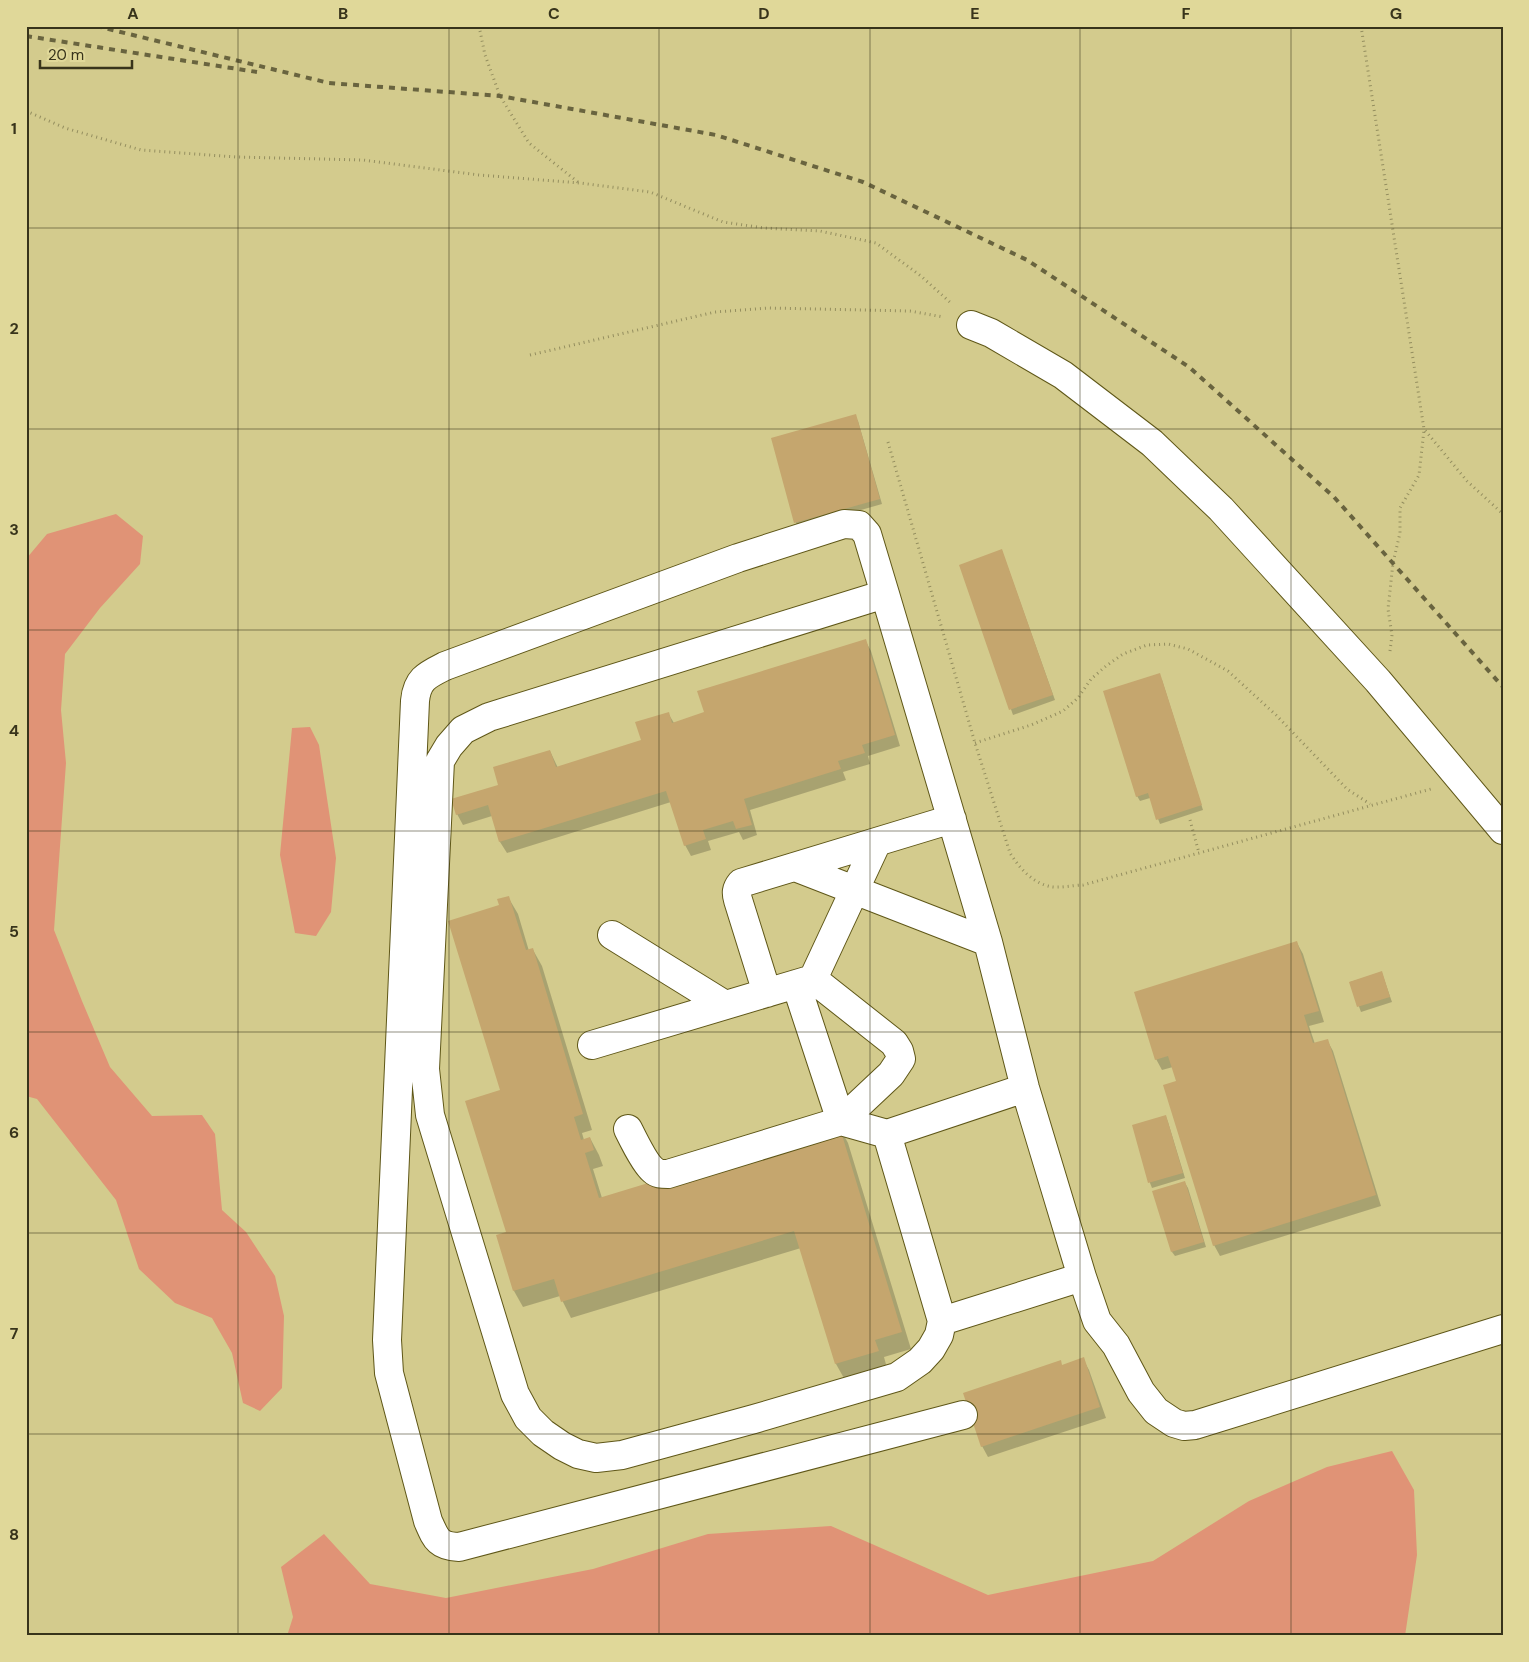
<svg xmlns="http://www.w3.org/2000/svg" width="1529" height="1662" font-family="'DM Sans',sans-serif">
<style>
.green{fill:#e09376}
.shadow{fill:#0003}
.building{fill:#c5a66e}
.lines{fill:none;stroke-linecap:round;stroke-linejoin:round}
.minor-casing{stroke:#5f5718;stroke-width:30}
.path{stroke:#948e5f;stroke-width:3;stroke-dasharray:1 4;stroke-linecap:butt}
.minor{stroke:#fff;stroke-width:28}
.rail{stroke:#69643f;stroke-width:4;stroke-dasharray:6 6;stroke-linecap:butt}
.grid{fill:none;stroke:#38341b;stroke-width:1;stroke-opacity:0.55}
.neatline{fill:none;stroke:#38341b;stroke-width:2}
.grid-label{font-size:16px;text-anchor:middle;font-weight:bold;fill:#38341b}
</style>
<rect width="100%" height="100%" fill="#d3cb8d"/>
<path class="green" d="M116 514 143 536 140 564 100 608 65 654 61 710 66 763 54 930 82 1001 110 1067 152 1116 202 1115 215 1134 222 1210 246 1232 275 1276 284 1316 282 1388 260 1411 243 1403 232 1353 212 1318 175 1303 139 1269 116 1200 37 1099 26 1096V559L47 534Z
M310 727 319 745 336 858 331 912 316 936 295 933 280 855 292 728Z
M1392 1451 1414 1490 1417 1555 1405 1636H287L293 1617 281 1567 324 1534 370 1584 446 1598 593 1569 708 1534 831 1526 988 1595 1153 1561 1249 1501 1327 1467Z"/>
<path class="shadow" d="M855 416 858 421 882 504 798 528 796 523 772 439Z
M1002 551 1055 700 1013 715 961 565Z
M865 640 871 651 900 746 868 756 870 764 843 772 846 780 750 810 757 835 743 840 739 832 708 841 711 850 691 856 685 845 671 802 507 853 500 842 492 816 463 825 457 814 550 751 558 768 642 741 668 713 674 723 705 713Z
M1162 680 1203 810 1160 824 1150 798 1140 801 1137 796Z
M508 897 518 914 529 951 533 950 542 966 592 1130 582 1133 584 1140 590 1138 599 1155 603 1166 593 1169 602 1198 839 1126 848 1143 911 1349 884 1357 887 1368 845 1380 836 1364 801 1248 571 1318 560 1296 523 1307 514 1291 498 1236 507 1233 501 1091 500 906Z
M1297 943 1303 954 1324 1022 1309 1026 1315 1044 1327 1040 1333 1051 1381 1206 1220 1256 1214 1245 1178 1082 1173 1067 1162 1070 1156 1059Z
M1382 973 1392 1002 1361 1012 1350 982Z
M1166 1117 1168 1122 1185 1178 1152 1188 1150 1183 1133 1126Z
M1185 1183 1188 1188 1206 1247 1175 1256 1172 1252Z
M1083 1359 1089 1370 1106 1418 988 1457 982 1446 1063 1366Z"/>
<path class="building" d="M856 414 880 499 794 523 771 438Z
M1002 549 1053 695 1009 710 959 565Z
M866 639 895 735 862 745 865 753 838 761 841 769 744 799 752 825 736 829 733 821 703 830 706 839 684 846 666 791 499 842 488 805 456 815 451 799 498 785 493 767 550 750 556 767 641 740 635 722 669 712 672 723 704 712 697 691Z
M1160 673 1202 805 1156 820 1148 793 1136 797 1103 691Z
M509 896 526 950 533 948 583 1114 574 1117 581 1140 590 1137 594 1150 585 1153 599 1198 839 1125 902 1332 875 1340 879 1351 835 1364 794 1231 561 1302 554 1279 513 1291 496 1235 506 1232 465 1101 500 1090 448 921 499 905 497 899Z
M1297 941 1319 1011 1304 1015 1313 1043 1328 1039 1376 1195 1213 1246 1163 1085 1176 1081 1168 1056 1155 1060 1134 992Z
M1382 971 1390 997 1357 1007 1349 982Z
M1166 1115 1183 1173 1148 1183 1132 1125Z
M1185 1181 1204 1242 1171 1252 1152 1191Z
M1084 1357 1100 1407 981 1447 963 1393 1061 1360 1062 1365Z"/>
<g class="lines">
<defs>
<path id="minor" d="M971 325 991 333 1063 375 1152 443 1221 509 1378 681 1503 830
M885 594 867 534 859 525 844 524 738 558 445 666C427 675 417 679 415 701L387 1340 389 1373 428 1521C436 1539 438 1546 459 1547L963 1415
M795 867 988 942
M612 935 725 1005
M796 984 841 1121 887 1134 942 1321 939 1335 931 1349 920 1361 897 1377 754 1419 622 1455 596 1458 578 1454 562 1446 543 1433 528 1418 515 1394 430 1115 425 1069 440 761 449 746 463 730 489 717 885 594 988 942 1025 1088 1082 1277 1097 1321 1116 1345 1141 1392 1156 1411 1174 1423 1184 1426 1195 1425 1503 1329
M767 993 738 900C736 893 736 889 741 883L952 819
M592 1045 813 979 877 842
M628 1129C633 1139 645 1164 653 1170 657 1174 662 1174 668 1174L841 1121 891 1074 901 1059 899 1051 894 1043 813 979
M887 1134 1025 1088
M942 1321 1082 1277"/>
</defs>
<use href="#minor" class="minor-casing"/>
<path class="path" d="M479 26 485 55 500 96 529 143 579 183
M1361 26 1424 429 1467 481 1503 514
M26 111 65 128 141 150 236 157 363 160 479 175 580 183 650 192 723 222 764 228 820 231 876 243 921 276 952 304
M530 355 715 312 769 308 910 311 943 317
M888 442 975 743 1010 853C1019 867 1030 881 1048 886 1058 889 1073 885 1083 885L1431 789
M1390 651 1392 635 1388 609 1393 563 1400 533V508L1419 475 1424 430
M975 743 1031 725 1063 711 1078 698 1091 679 1106 666 1123 654 1147 645 1168 644 1188 649 1228 671 1276 715 1347 789 1370 804
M1190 820 1199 853"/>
<use href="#minor" class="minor"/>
<path class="rail" d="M96 26 329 83 500 96 716 135 863 182 1027 260 1189 367 1334 497 1503 687
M26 36 257 72"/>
</g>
<path class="grid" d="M238 26V1636M449 26V1636M659 26V1636M870 26V1636M1080 26V1636M1291 26V1636M26 228H1503M26 429H1503M26 630H1503M26 831H1503M26 1032H1503M26 1233H1503M26 1434H1503"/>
<rect width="1529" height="1662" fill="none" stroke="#e0d899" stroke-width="55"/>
<path d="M40 60v8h92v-8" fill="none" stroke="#38341b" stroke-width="2.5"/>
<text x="48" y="60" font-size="15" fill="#38341b" stroke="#e0d899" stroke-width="4" paint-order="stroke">20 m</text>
<rect x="28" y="28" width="1474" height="1606" class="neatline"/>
<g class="grid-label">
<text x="133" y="19">A</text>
<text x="343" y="19">B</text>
<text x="554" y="19">C</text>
<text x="764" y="19">D</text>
<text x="975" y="19">E</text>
<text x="1186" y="19">F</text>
<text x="1396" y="19">G</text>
<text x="14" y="134">1</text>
<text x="14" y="334">2</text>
<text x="14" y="535">3</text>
<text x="14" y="736">4</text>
<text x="14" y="937">5</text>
<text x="14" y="1138">6</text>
<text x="14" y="1339">7</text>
<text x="14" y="1540">8</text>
</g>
</svg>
